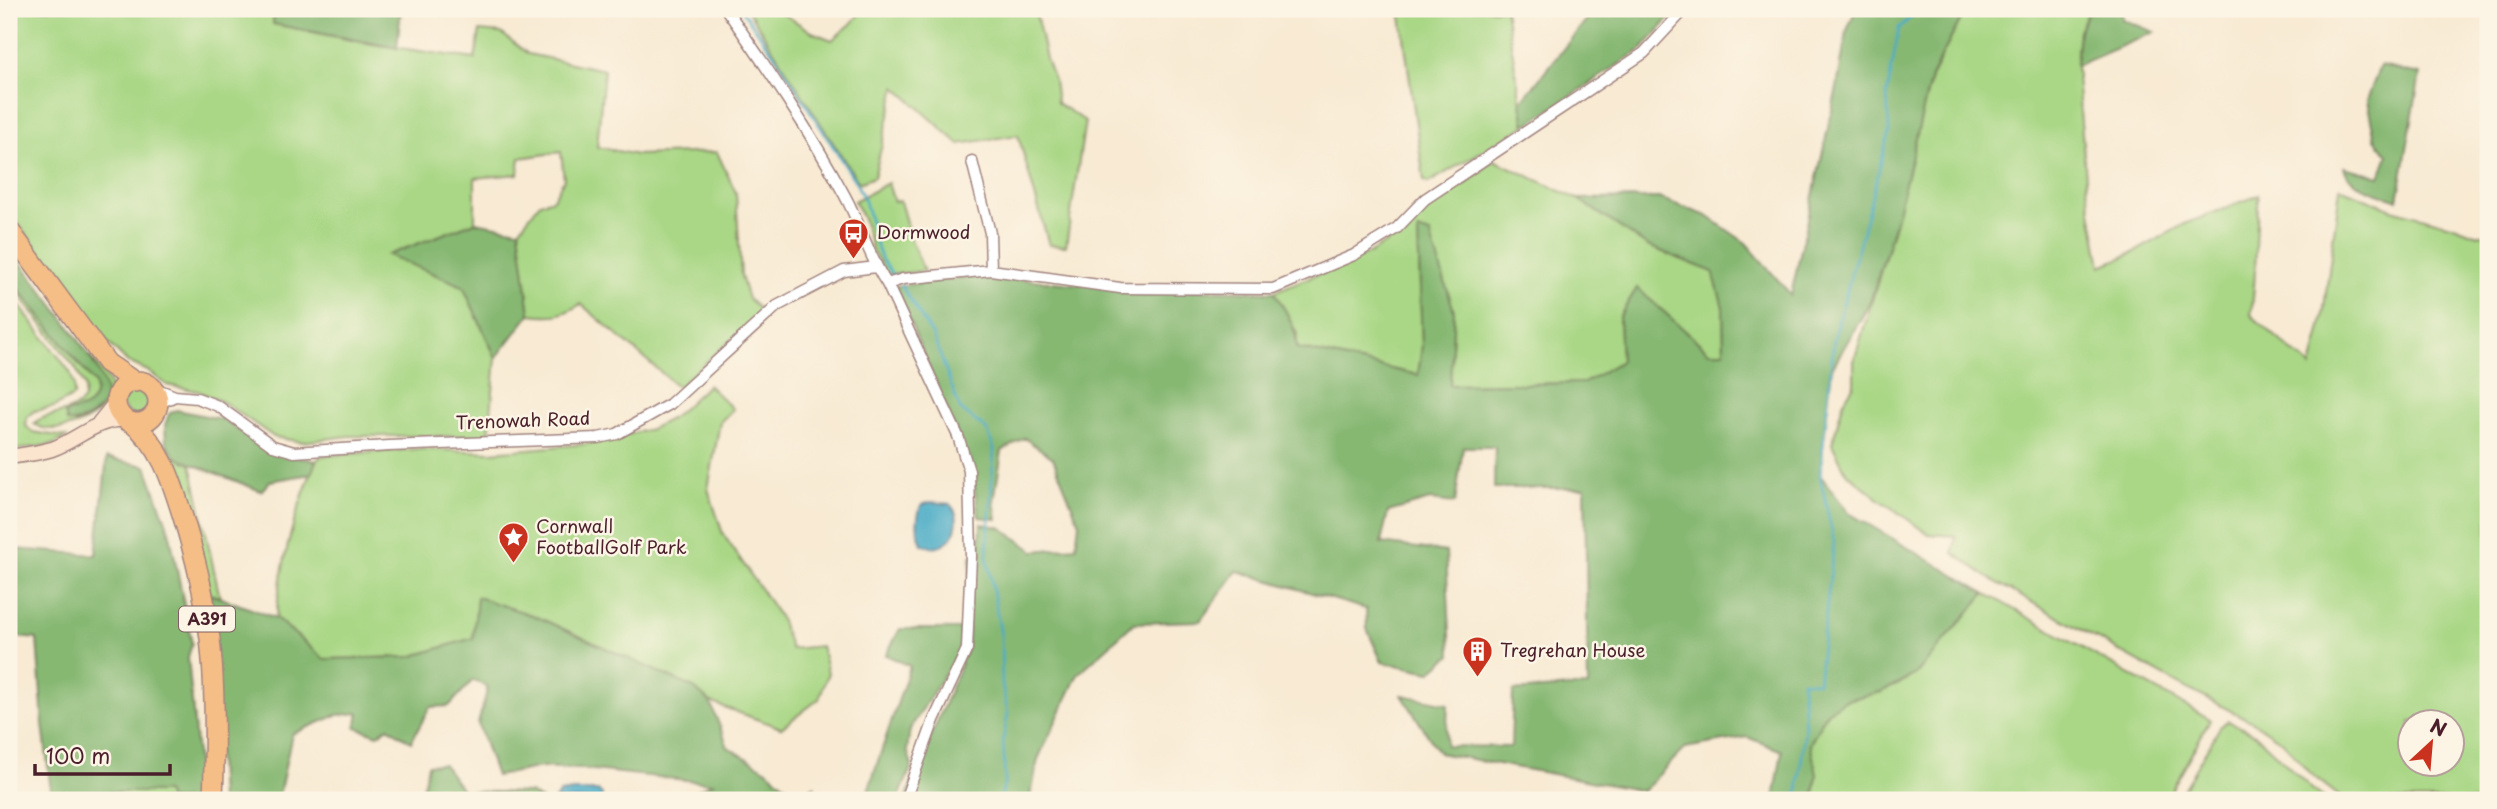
<svg xmlns="http://www.w3.org/2000/svg" width="2497" height="809" font-family="'Playpen Sans',sans-serif">
<style>
.green{fill:#a9d785;stroke:#7a7b58;stroke-width:2;fill-rule:evenodd}
.forest{fill:#86b872;stroke:#686c4e;stroke-width:2}
.water{fill:#47aac6;stroke:#486478;stroke-width:2}
.lines{fill:none;stroke-linecap:round;stroke-linejoin:round}
.stream{stroke:#47aac6;stroke-width:2.5}
.street-casing{stroke:#a1847f;stroke-width:13}
.secondary-casing{stroke:#a1847f;stroke-width:17}
.highway-casing{stroke:#a1847f;stroke-width:22}
.street{stroke:#fff;stroke-width:10}
.secondary{stroke:#fbe5cf;stroke-width:14}
.highway{stroke:#f6be87;stroke-width:19}
.labels{text-anchor:middle;stroke-width:5;stroke-linejoin:round;paint-order:stroke}
.shield{fill:#fcf5e5;stroke:#7f5f63;stroke-width:2}
.shield-label{font-size:16px;font-weight:bold;fill:#4a1f2b}
.poi-label{font-size:18px;fill:#4a1f2b;stroke:#fcf5e5;text-anchor:start}
.street-label{font-size:18px;fill:#4a1f2b;stroke:#fcf5e5}
</style>
<rect width="100%" height="100%" fill="#fcf5e5"/>
<filter id="ink" filterUnits="userSpaceOnUse"><feTurbulence type="fractalNoise" baseFrequency=".0143" numOctaves="2"/><feDisplacementMap in="SourceGraphic" scale="14" xChannelSelector="R" yChannelSelector="G"/><feConvolveMatrix kernelMatrix="1 2 1 2 8 2 1 2 1" color-interpolation-filters="sRGB"/></filter>
<filter id="wash" filterUnits="userSpaceOnUse"><feTurbulence type="fractalNoise" baseFrequency=".00686" numOctaves="4" result="noise"/><feDisplacementMap in="SourceGraphic" scale="28" xChannelSelector="R" yChannelSelector="G"/><feGaussianBlur stdDeviation="1.57" result="paint"/><feColorMatrix in="noise" values="0 0 0 0 0 0 0 0 0 0 0 0 0 0 0 0 0 1.4 0 .05"/><feComposite in="paint" operator="in"/></filter>
<g filter="url(#wash)">
<rect width="100%" height="100%" fill="#f8ead3"/>
<path class="green" d="M9 9H274L273 24 365 43 475 59 480 31 501 33 528 54 604 70 597 147 637 155 717 152 736 193 741 276 748 299 762 312 678 387 581 304C562 316 552 317 530 314L519 230 540 203 553 199 564 179 561 152 520 158 518 174 475 178V222L388 255 463 286 496 358 489 436H349L302 442 274 437 223 402 198 391 167 385 148 371 126 361 108 343 9 211Z
M747 9H776L812 32 832 40 851 24 863 9H1035L1046 59 1054 80 1057 103 1085 121 1066 246 1049 245 1018 135 959 144 896 87 874 177 859 183Z
M1400 9H1505L1525 126 1428 183 1424 181Z
M1966 9H2090L2079 31 2076 66 2087 189 2101 266 2133 253 2185 224 2259 195C2255 235 2257 275 2251 315L2311 367 2322 323 2340 188 2392 209 2454 226 2475 234 2488 236V800H2344L2311 774 2283 742 2255 723 2182 686 1992 580 1953 553 1956 536 1929 534 1879 499 1846 472 1832 444 1843 403 1854 385V361L1896 220 1931 77ZM2410 722H2452V764H2410Z
M1494 160 1578 199 1648 246 1714 272 1723 307 1724 352H1709L1637 288 1619 317 1621 361 1584 383 1450 385 1454 311 1418 230 1422 346 1418 375 1297 348V333L1273 292 1370 253 1392 239 1419 209 1463 181 1466 184Z
M888 183 894 202 900 201 911 240 924 271 887 275 872 250 864 221 854 201Z
M9 277 95 384C99 405 82 410 65 413L75 423C118 409 106 384 88 354 97 365 115 381 110 397 103 421 53 438 34 424 45 411 70 418 84 399L85 387 76 369 9 281Z
M9 292 70 372 74 384V396L54 407 34 411 27 417 26 426 32 432 66 437 54 444 9 451Z
M708 385 733 409 720 422 708 489 723 534 779 616 791 649 821 646 828 673 819 699 781 728 710 702 694 688 478 597 474 638 410 657 324 659 276 618C281 561 294 514 316 461L321 456 418 449 491 452 587 444 651 429 674 417Z
M122 401a14 14 0 1 1 28 0a14 14 0 1 1-28 0Z
M166 442 177 458 191 464 220 598 210 594Z
M1985 593 2210 720 2166 800H1813L1817 775 1810 744 1827 712 1846 700 1881 692 1916 674Z
M2228 721 2255 734 2313 790 2327 800H2177L2220 727Z
M51 792H166L169 800H40Z"/>
<path class="forest" d="M274 9H401L397 48 273 24Z
M1595 9H1678L1642 49 1525 126 1521 102Z
M1856 9H1966L1931 77 1896 220 1870 303 1832 368 1820 475 1849 513 1985 593 1916 674 1881 692 1846 700 1827 712 1810 744 1817 775 1813 800H1774L1782 751 1747 737 1685 748 1643 791 1439 753 1402 695 1448 704 1446 746 1511 747 1513 691 1588 686 1585 488H1494L1495 447H1463L1455 503 1430 500 1388 512 1381 543 1446 552 1451 655 1430 672 1382 662 1367 629 1366 609 1237 571 1200 621 1134 623 1078 674 1038 759 1030 800H905L967 649 971 556H979L981 524 1000 527 1034 551 1076 547 1079 523 1053 458 1024 438 1002 451 994 501 997 519 979 517 972 470 895 286 986 276 1120 288 1274 292C1286 311 1296 325 1297 348L1418 375 1422 346 1418 230 1430 234 1454 311 1450 385 1584 383 1621 361 1619 317 1637 288 1709 352H1724L1723 307 1713 272 1648 246 1578 199 1659 198 1707 216 1746 243 1791 295 1837 88 1847 30Z
M2090 9H2123L2122 19 2154 32 2076 66 2079 31Z
M2380 66 2420 74 2398 200C2381 193 2348 187 2344 167L2380 176 2388 155 2375 139 2367 100Z
M475 222 519 230 530 314 496 358 463 286 388 255Z
M9 248C30 276 103 363 106 393 107 401 102 406 97 411 89 419 78 423 67 422L65 413C82 410 99 405 95 384L9 277Z
M176 410 221 419 271 451 316 461 311 474 270 481 261 491 177 458 166 442 165 425 169 414Z
M107 458 146 466 169 530 192 644 188 657 198 767 194 800H169L166 792H51L43 724 37 639 9 636V546L14 549 96 555Z
M210 594 276 618 324 659 410 657 473 638 477 597 535 616 694 688 710 702 728 747 767 770 797 796 814 786 820 800H677L713 783 584 769 541 767 496 776 478 724 488 687 473 680 449 706 430 707 411 742 388 727 378 735 356 727 359 713 337 715 292 734 278 800H220Z
M900 629H960V650L910 729 907 750 912 766 898 800H865L910 666 886 655Z
M443 764 463 791 530 793 541 800H388L376 795 422 791 428 765Z"/>
<path class="water" d="M931 502 950 504C952 507 955 510 956 514 961 535 941 554 922 544 916 529 916 520 921 505Z
M574 791H598L602 794V800H554L560 793Z"/>
<g class="lines">
<path class="stream" d="M741 9 773 53 855 181 865 201 877 247 882 260 895 277
M901 285 933 336 960 409 987 430 994 449 987 556 1001 636 1002 685 1008 713 1003 740 1005 781 1000 800
M1797 800 1805 727 1802 681 1818 682 1834 542 1820 476 1834 339 1889 132 1887 95 1899 28 1920 9"/>
</g>
</g>
<g filter="url(#ink)">
<g class="lines">
<defs>
<path id="street" d="M726 9C768 69 810 131 845 196 861 225 868 256 887 284L958 436 969 471 971 556 967 649 934 720 905 800
M972 161 990 233 991 270
M887 284 903 279 991 270 1120 288 1273 289 1354 255 1397 228 1425 199 1644 53 1685 9
M152 387 175 396 197 398 218 406 273 446 294 452 389 446 598 438 617 434 670 404 777 306 844 271 876 267
M158 404 175 396"/>
<path id="secondary" d="M99 423 116 402
M9 457C23 455 38 453 52 449 78 440 98 417 127 420"/>
<path id="highway" d="M9 230 107 363 135 382
M116 402a21 21 0 1 1 42 0a21 21 0 1 1-42 0Z
M131 422C161 445 171 479 182 514 195 555 205 597 210 639 216 692 215 747 213 800"/>
</defs>
<use href="#street" class="street-casing"/>
<use href="#secondary" class="secondary-casing"/>
<use href="#highway" class="highway-casing"/>
<use href="#street" class="street"/>
<use href="#secondary" class="secondary"/>
<use href="#highway" class="highway"/>
</g>
</g>
<defs>
<symbol id="bus-pin" viewBox="-11 -11 22 30"><path d="M0 17L-7.5 6A9.5 9.5 0 1 1 7.5 6Z" fill="#c8321e" stroke="#fcf5e5"/><path d="M-5-6H5V4H4V6H2V4H-2V6H-4V4H-5ZM-3.5-4V0h7V-4ZM-3.5 1.2v1.5H-2V1.2ZM2 1.2v1.5H3.5V1.2Z" fill="#fff"/></symbol>
<symbol id="sight-pin" viewBox="-11 -11 22 30"><path d="M0 17L-7.5 6A9.5 9.5 0 1 1 7.5 6Z" fill="#c8321e" stroke="#fcf5e5"/><path d="M0-6L1.8-2.2L6-1.7L2.9 1.2L3.7 5.4L0 3.3L-3.7 5.4L-2.9 1.2L-6-1.7L-1.8-2.2Z" fill="#fff"/></symbol>
<symbol id="building-pin" viewBox="-11 -11 22 30"><path d="M0 17L-7.5 6A9.5 9.5 0 1 1 7.5 6Z" fill="#c8321e" stroke="#fcf5e5"/><path d="M-4-6H4V6H1V3H-1V6H-4ZM-2.5-4.3h1.7v1.8h-1.7ZM.8-4.3h1.7v1.8H.8ZM-2.5-1h1.7V.8h-1.7ZM.8-1h1.7V.8H.8Z" fill="#fff"/></symbol>
</defs>
<g fill-rule="evenodd">
<use href="#bus-pin" x="836" y="216" width="35" height="47"/>
<use href="#sight-pin" x="496" y="520" width="35" height="47"/>
<use href="#building-pin" x="1460" y="634" width="35" height="47"/>
</g>
<g class="labels">
<rect class="shield" x="179" y="606.5" width="56" height="25" rx="5"/>
<g class="shield-label">
<text x="207" y="625">A391</text>
</g>
<g class="poi-label">
<text x="877" y="239">Dormwood</text>
<text x="536" y="533">Cornwall<tspan x="536" dy="21">FootballGolf Park</tspan></text>
<text x="1500" y="657">Tregrehan House</text>
</g>
<g class="street-label">
<text transform="translate(523 421) rotate(-2)" y="6">Trenowah Road</text>
</g>
</g>
<rect width="2497" height="809" fill="none" stroke="#fcf5e5" stroke-width="35"/>
<g transform="translate(2431 743) rotate(26)"><circle r="33" fill="#fcf5e5" stroke="#b59f9b" stroke-width="2"/>
<path d="M0-5L12 26L0 18L-12 26Z" fill="#c8321e"/>
<text y="-10" font-size="19" font-weight="bold" text-anchor="middle" fill="#4a1f2b">N</text>
</g>
<path d="M35 764v10h135v-10" fill="none" stroke="#4a1f2b" stroke-width="3.5"/>
<text x="46" y="764" font-size="21" fill="#4a1f2b" stroke="#fcf5e5" stroke-width="5" paint-order="stroke">100 m</text>
</svg>
